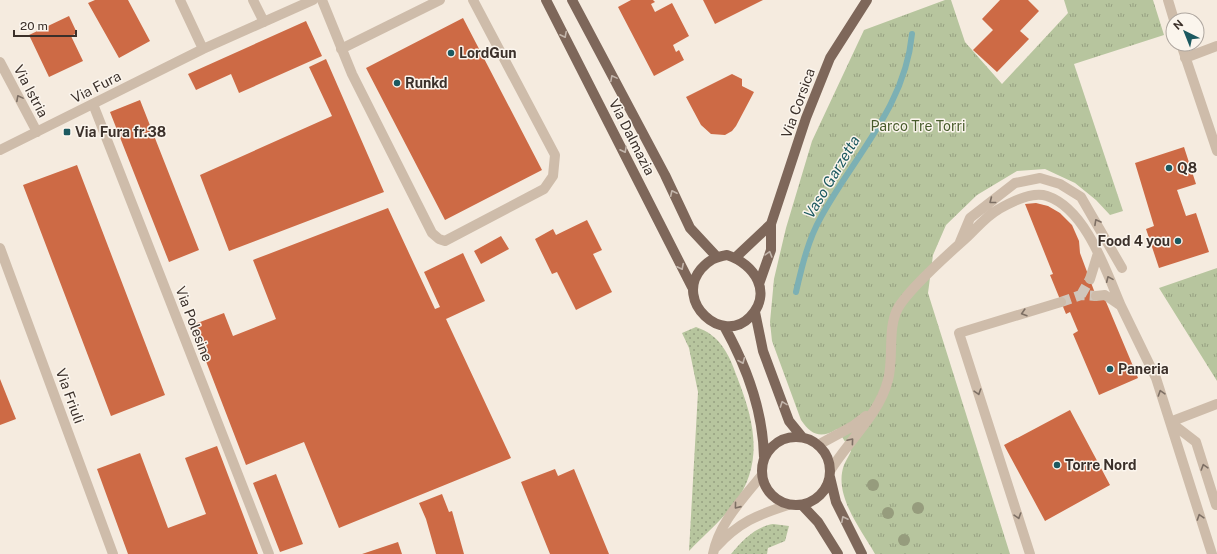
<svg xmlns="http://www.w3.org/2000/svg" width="1217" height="554" font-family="'Public Sans',sans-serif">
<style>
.grass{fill:url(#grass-dots)}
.park{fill:url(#park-tufts)}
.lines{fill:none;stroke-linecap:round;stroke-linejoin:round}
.stream{stroke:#7cb0b4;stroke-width:6}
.building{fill:#cd6a45}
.minor-tunnel{stroke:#d0c6bb;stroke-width:10;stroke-dasharray:10 5;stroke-linecap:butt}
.minor{stroke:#cebcaa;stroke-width:10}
.major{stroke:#7e675a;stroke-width:10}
.tree{fill:#969c7d}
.oneway{stroke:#c3b5ab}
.oneway2{stroke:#7d6f64}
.poi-dot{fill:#1c5960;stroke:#fbf5ed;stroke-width:1.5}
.labels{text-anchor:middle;stroke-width:3;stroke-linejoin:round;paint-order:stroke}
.poi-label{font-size:14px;font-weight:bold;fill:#3b302a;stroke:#fbf5ed;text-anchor:start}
.street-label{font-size:14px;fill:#3b302a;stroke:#fbf5ed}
.park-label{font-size:14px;fill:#485b2c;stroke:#fbf5ed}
.water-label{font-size:15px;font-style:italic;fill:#1c5960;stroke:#fbf5ed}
</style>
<defs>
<pattern id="grass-dots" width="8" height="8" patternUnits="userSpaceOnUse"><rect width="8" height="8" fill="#b7c59e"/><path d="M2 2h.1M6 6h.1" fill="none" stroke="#96a081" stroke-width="1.8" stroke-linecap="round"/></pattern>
<pattern id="park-tufts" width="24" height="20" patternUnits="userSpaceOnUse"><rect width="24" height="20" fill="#b7c59e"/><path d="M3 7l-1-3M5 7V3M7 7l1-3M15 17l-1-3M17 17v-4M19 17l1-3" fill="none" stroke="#96a081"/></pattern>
</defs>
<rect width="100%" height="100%" fill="#f5ebdf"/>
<path class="grass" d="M696 327C720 335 729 354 737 377 754 420 765 463 734 504 721 521 704 535 689 551L698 392 689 348 682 333Z
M773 524 789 526 785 541 768 548 767 554H731C743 540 755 527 773 524Z"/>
<path class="park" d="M945 0H951L965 42 1002 84 1068 13 1064 0H1153L1164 35 1074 64 1123 211 1110 215 1096 200 1075 183 1045 169 1017 171 977 195 946 225 933 255 928 293 1010 554H875C861 529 833 495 844 465 846 460 849 456 851 451L837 429C821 439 811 435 801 420L772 341 770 322 774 279 786 228 812 141 864 30Z
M1217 268V381L1159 288Z"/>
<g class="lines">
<path class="stream" d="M796 292C802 266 808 240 821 217 854 156 905 107 912 34"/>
</g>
<path class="building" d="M95 0H128L150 41 119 58 88 3Z
M631 0H653L655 2 651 4 655 12 672 3 689 36 673 45 676 52 679 50 684 60 654 76 618 7Z
M703 0H763L715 24Z
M1000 0H1028L1039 11 1020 31 1029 39 997 72 973 50 993 30 982 19Z
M69 16 77 33 71 36 83 61 49 77 29 35Z
M463 18 542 170 445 220 366 68Z
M306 21 322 56 239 93 231 74 196 90 188 74Z
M326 59 384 192 229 251 200 175 332 116 309 67Z
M732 74 742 79V86L754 92 736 126 732 131 725 135 711 134 701 125 686 97Z
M140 100 199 250 169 262 110 112Z
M1184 147 1196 184 1177 190 1186 216 1196 213 1209 252 1159 268 1146 229 1154 226 1135 163Z
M77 165 165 395 111 416 23 185Z
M1036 203 1048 206 1060 213 1072 225 1079 241 1080 253 1096 296 1104 297 1138 378 1099 395 1073 334 1078 331 1070 312 1066 314 1050 275 1053 274 1025 204Z
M388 208 435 309 440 307 424 272 463 253 485 301 446 319 511 458 339 528 304 442 246 465 192 325 224 313 233 336 276 319 253 260Z
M587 220 602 250 593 254 612 292 576 310 557 272 552 274 535 239 553 229 556 235Z
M501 236 509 249 481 264 474 251Z
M0 379 16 419 0 425Z
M1070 410 1110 485 1045 521 1004 445Z
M217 446 258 554H128L97 469 140 453 168 528 206 514 185 458Z
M555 469 558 476 574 469 609 554H550L521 482Z
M276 474 303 544 280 552 253 483Z
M442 494 449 512 452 511 464 554H436L426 519 419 503Z
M398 542 402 554H362Z"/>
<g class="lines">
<path class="minor-tunnel" d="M1081 295 1090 279
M1061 302 1081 295 1096 296"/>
<path class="minor" d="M180 0 203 49
M253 0 264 22
M322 0 352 74 432 233 439 239 445 241 544 189 553 176 555 155 473 0
M1168 0 1174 20
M1181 44 1217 151
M341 49 440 0
M1185 58 1217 46
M0 62 37 132
M93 104 269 554
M0 150 203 49 313 0
M960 242 970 218 1015 183 1040 178 1060 184 1081 197 1122 268
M0 248 113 554
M1090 279 1098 253
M1096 296 1105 295 1121 306 1156 378 1212 554
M1170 422 1196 442 1216 505
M1170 422 1217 404
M818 445 853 426 866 416
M830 471C848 441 879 415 888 380 894 359 887 328 898 308 909 289 947 255 965 239 975 230 986 216 999 209 1011 202 1032 191 1047 196 1086 209 1106 271 1121 306
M716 547C739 522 757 515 788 505
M713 554C719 523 742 500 761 476
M1030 554 959 333 1061 302"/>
<path class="major" d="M546 0 692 287
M572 0 665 175 690 228 716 256
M727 255C755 264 773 293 750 317 722 346 674 301 701 269 709 260 715 257 727 255Z
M735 258 771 224
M759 284 771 250V224L806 118 830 58 867 0
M755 312 763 351 789 421 802 437
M724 326C747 367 763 410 764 457
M762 471a34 34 0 1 1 68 0a34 34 0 1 1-68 0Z
M830 477 836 502 862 554
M802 505 818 522 838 554"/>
</g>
<g class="tree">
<circle cx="873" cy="485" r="6"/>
<circle cx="918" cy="508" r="6"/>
<circle cx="888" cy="513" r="6"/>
<circle cx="904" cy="540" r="6"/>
</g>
<defs><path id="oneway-chevron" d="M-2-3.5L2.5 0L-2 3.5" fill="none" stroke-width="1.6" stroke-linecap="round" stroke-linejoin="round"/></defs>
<g class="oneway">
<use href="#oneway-chevron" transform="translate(564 35) rotate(63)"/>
<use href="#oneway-chevron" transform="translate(613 78) rotate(-118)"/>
<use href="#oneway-chevron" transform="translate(624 150) rotate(63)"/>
<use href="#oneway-chevron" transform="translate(673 193) rotate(-115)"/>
<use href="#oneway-chevron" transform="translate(769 254) rotate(-74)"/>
<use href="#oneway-chevron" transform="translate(681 267) rotate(63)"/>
<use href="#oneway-chevron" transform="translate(742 361) rotate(67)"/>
<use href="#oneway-chevron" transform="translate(783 404) rotate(-110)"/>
<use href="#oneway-chevron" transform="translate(844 519) rotate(-117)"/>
</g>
<g class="oneway2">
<use href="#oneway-chevron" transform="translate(19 98) rotate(-118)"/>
<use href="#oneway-chevron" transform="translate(992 201) rotate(142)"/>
<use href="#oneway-chevron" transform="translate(1097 222) rotate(-119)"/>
<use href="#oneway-chevron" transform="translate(1109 279) rotate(-114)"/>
<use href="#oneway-chevron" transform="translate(1024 313) rotate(163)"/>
<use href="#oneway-chevron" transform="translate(978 392) rotate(72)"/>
<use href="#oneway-chevron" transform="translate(1161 393) rotate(-108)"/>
<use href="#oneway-chevron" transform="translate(851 441) rotate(-50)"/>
<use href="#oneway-chevron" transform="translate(1204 467) rotate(-107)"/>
<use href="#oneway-chevron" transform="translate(737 506) rotate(129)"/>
<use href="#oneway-chevron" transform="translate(1018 516) rotate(72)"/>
<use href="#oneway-chevron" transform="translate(1200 517) rotate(-108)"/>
</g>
<g class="poi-dot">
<circle cx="451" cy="53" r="4"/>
<circle cx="397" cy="83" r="4"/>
<rect x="63" y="128" width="8" height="8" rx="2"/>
<circle cx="1169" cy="168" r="4"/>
<circle cx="1178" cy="241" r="4"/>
<circle cx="1110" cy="369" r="4"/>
<circle cx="1057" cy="465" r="4"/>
</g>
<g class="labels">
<g class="poi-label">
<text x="459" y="58">LordGun</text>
<text x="405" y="88">Runkd</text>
<text x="75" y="137">Via Fura fr.38</text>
<text x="1177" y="173">Q8</text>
<text x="1170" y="246" text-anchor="end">Food 4 you</text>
<text x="1118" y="374">Paneria</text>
<text x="1065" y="470">Torre Nord</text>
</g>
<g class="street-label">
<text transform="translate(96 87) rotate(-27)" y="5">Via Fura</text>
<text transform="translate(31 91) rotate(62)" y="5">Via Istria</text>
<text transform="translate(798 103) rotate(-70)" y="5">Via Corsica</text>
<text transform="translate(632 137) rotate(63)" y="5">Via Dalmazia</text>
<text transform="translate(194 324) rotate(69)" y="5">Via Polesine</text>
<text transform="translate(70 396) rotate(70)" y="5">Via Friuli</text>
</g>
<g class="park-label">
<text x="918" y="131">Parco Tre Torri</text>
</g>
<g class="water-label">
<text transform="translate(832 177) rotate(-59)" y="5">Vaso Garzetta</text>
</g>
</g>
<g transform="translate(1185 32) rotate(317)"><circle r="19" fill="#fbf5ed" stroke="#aea69f"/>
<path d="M0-3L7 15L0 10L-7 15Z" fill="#1c5960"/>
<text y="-6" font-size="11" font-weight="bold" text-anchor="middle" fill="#3b302a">N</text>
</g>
<path d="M14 30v6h62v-6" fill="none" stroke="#3b302a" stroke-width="2"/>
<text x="20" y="30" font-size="12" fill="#3b302a" stroke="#fbf5ed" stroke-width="3" paint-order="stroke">20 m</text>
</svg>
